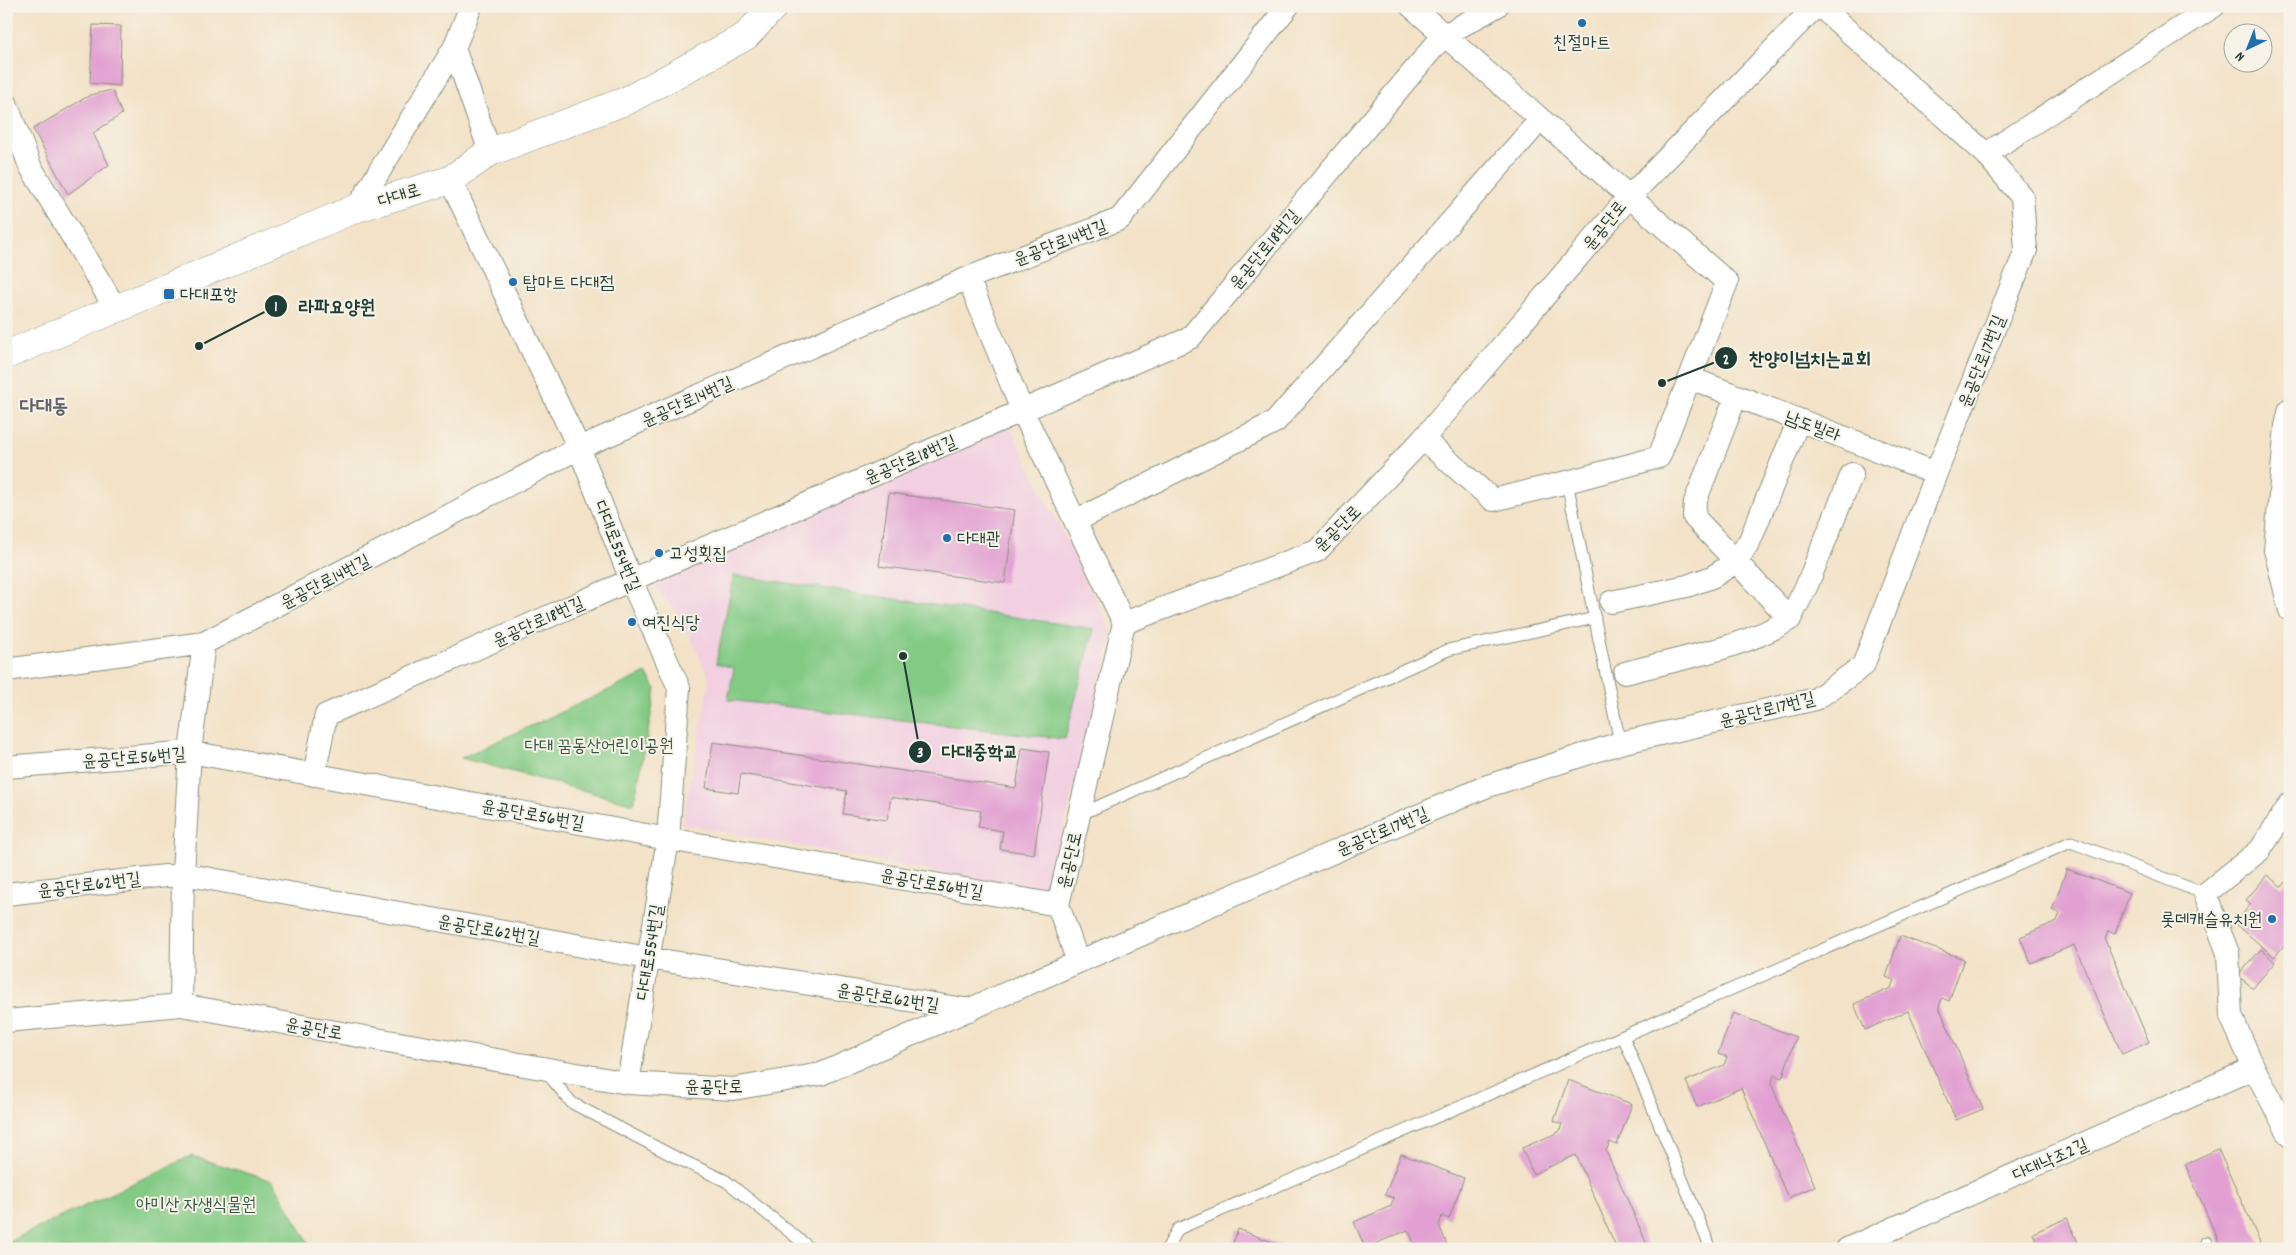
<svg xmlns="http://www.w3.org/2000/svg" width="2296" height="1255" font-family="Dekko,'Poor Story',sans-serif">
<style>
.built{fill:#f2cfe1}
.green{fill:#83ca85;stroke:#51845c}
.building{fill:#e2a0d2}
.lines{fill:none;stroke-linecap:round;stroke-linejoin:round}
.service-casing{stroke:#89907e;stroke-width:13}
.minor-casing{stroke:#89907e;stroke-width:24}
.secondary-casing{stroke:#89907e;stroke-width:29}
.service{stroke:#fff;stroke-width:11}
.minor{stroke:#fff;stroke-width:22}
.secondary{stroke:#fff;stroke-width:28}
.poi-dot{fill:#1f6fb2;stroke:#f7f3e8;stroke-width:2}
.labels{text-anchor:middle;stroke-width:4;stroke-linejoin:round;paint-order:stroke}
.poi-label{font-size:18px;fill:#1f3d34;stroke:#f7f3e8;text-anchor:start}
.street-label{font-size:18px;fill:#1f3d34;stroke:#f7f3e8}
.park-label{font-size:18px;fill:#335944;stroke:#f7f3e8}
.quarter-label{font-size:20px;font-weight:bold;fill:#63606b;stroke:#f7f3e8}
.leader{fill:none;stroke:#1f3d34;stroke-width:2}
.callout-dot{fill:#1f3d34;stroke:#f7f3e8;stroke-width:2}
.mark-label{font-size:15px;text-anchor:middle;font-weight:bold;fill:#fff}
.callout-label{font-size:19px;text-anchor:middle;font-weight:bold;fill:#1f3d34;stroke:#f7f3e8;stroke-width:4;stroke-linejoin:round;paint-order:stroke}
</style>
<rect width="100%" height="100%" fill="#f7f3e8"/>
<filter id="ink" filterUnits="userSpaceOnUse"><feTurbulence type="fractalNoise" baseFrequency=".02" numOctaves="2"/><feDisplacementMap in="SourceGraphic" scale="10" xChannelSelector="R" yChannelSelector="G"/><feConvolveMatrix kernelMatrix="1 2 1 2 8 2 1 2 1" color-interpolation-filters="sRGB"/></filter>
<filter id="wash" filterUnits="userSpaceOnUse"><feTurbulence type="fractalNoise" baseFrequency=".0096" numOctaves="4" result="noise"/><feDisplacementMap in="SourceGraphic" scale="20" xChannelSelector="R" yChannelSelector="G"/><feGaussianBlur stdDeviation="1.12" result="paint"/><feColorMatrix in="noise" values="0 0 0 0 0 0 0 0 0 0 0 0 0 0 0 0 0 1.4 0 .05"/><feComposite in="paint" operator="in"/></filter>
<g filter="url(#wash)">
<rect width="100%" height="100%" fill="#f3e2c7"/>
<path class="built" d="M1009 425 1113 634 1047 893 682 824 710 679 683 621 649 580Z"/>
<path class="green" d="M734 575 1094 629 1065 739 728 700 734 668 716 663Z
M646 673 656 689 634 804 461 758Z
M191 1156 273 1181 312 1249H6V1243Z"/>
<g id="blocks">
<path class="building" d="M93 25 121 26 120 86 90 83Z
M112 90 122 114 93 133 109 165 68 194 33 129 90 95Z
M889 493 1015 510 1005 583 879 566Z
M713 742 1016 788 1022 748 1049 752 1034 854 1000 849 1003 831 978 827 981 811 891 797 887 820 843 814 847 791 741 774 738 793 706 788Z
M2067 869 2130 893 2115 934 2108 931 2105 940 2149 1042 2122 1054 2074 945 2031 963 2020 937 2057 921 2060 913 2052 910Z
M2267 875 2282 887 2287 881 2290 883V939L2274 957 2235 923 2251 904 2246 900Z
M1900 936 1964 959 1949 1001 1942 998 1939 1007 1983 1109 1956 1120 1908 1011 1865 1030 1854 1004 1891 988 1894 980 1886 977Z
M2261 949 2275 962 2253 988 2238 976Z
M1733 1013 1796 1037 1782 1078 1774 1075 1771 1084 1815 1186 1788 1198 1741 1088 1697 1107 1686 1081 1724 1065 1727 1057 1718 1054Z
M1568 1080 1632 1104 1617 1145 1610 1142 1606 1151 1649 1249H1617L1576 1155 1533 1174 1522 1148 1559 1132 1562 1124 1554 1121Z
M2218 1149 2263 1249H2222L2185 1164Z
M1401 1154 1464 1178 1449 1219 1442 1216 1439 1225 1449 1249H1417L1408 1230 1365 1248 1354 1222 1391 1206 1394 1198 1385 1195Z
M2067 1218 2081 1249H2040L2033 1233Z
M1238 1229 1290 1249H1231Z"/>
</g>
</g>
<g filter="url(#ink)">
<use href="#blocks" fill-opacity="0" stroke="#89907e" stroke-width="1"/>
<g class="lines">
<defs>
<path id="service" d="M1567 482 1620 743
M1079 815 1448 650 1595 618
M1623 1036 1711 1249
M545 1071 572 1103 677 1158 726 1181 811 1249
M2206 1242 2209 1249
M1167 1249 1178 1229 2071 842 2205 894"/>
<path id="minor" d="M1411 6 1727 282 1659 457 1567 482 1493 500 1423 439
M454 48 490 152
M6 103 30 166 116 309
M1986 154 2214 6
M450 180 579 448 631 580 679 688 668 839 628 1083
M357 208 454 48 471 6
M968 278 1022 410 1124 623
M1690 378 1936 473
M2290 409 2286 426 2275 550 2290 610
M1075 521 1275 422 1540 120
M1611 602 1687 586 1712 577 1736 562 1750 540 1799 420
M1790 619 1807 585 1852 474
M1124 623 1317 551 1423 439 1629 197 1816 6
M6 670 204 643 579 448 968 278 1120 219 1288 6
M1625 673C1676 659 1746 648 1790 619L1694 517 1695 502 1736 396
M6 767 190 752 668 839 1058 905
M314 775 326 715 631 580 1190 338 1443 36 1497 6
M2290 804 2260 850 2205 894 2228 953 2231 1016 2254 1068 2290 1136
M6 894 183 874 648 958 970 1010
M1078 962 1485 787 1620 743 1816 699 1863 666 1936 473 2026 250 2022 197 1986 154 1820 6
M181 1005 183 874 190 752 204 643
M6 1021 181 1005 628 1083 733 1089 821 1074 1078 962 1058 905 1124 623
M1847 1249 2254 1068"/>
<path id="secondary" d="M6 355 357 208 450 180 490 152 628 100 746 36 774 6"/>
</defs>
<use href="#service" class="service-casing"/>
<use href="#minor" class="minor-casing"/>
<use href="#secondary" class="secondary-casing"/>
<use href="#service" class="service"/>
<use href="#minor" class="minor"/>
<use href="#secondary" class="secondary"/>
</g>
</g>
<g class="poi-dot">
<circle cx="1582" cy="23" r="5"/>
<circle cx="513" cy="282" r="5"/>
<rect x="163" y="288" width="12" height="12" rx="2.5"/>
<circle cx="947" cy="538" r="5"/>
<circle cx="659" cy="553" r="5"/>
<circle cx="632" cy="622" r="5"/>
<circle cx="2272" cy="919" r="5"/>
</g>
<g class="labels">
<g class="poi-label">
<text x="1582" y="48" text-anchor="middle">친절마트</text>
<text x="523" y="288">탑마트 다대점</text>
<text x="180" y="300">다대포항</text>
<text x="957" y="544">다대관</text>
<text x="669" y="559">고성횟집</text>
<text x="642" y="628">여진식당</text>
<text x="2262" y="925" text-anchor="end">롯데캐슬유치원</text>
</g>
<g class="street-label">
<text transform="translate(399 195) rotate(-17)" y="6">다대로</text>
<text transform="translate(1604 225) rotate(-51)" y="6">윤공단로</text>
<text transform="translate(1060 242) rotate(-21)" y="6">윤공단로14번길</text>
<text transform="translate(1264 249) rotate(-50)" y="6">윤공단로18번길</text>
<text transform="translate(1981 361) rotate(-68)" y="6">윤공단로17번길</text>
<text transform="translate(687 401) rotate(-24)" y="6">윤공단로14번길</text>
<text transform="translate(1813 426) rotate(21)" y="6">남도빌라</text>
<text transform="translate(910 459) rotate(-23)" y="6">윤공단로18번길</text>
<text transform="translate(1337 528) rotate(-44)" y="6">윤공단로</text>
<text transform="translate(618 546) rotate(68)" y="6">다대로554번길</text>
<text transform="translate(325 581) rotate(-27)" y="6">윤공단로14번길</text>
<text transform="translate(538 621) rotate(-24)" y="6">윤공단로18번길</text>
<text transform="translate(1767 709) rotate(-14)" y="6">윤공단로17번길</text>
<text transform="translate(134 757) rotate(-4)" y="6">윤공단로56번길</text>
<text transform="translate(533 814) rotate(10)" y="6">윤공단로56번길</text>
<text transform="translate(1382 831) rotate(-23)" y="6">윤공단로17번길</text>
<text transform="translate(1069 860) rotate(-77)" y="6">윤공단로</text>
<text transform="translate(932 883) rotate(10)" y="6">윤공단로56번길</text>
<text transform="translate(89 884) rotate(-7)" y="6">윤공단로62번길</text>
<text transform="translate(489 929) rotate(10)" y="6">윤공단로62번길</text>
<text transform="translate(649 952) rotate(-81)" y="6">다대로554번길</text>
<text transform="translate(888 997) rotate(9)" y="6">윤공단로62번길</text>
<text transform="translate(314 1028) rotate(10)" y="6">윤공단로</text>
<text x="714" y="1092">윤공단로</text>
<text transform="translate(2050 1159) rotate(-24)" y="6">다대낙조2길</text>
</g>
<g class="park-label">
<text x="599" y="751">다대 꿈동산어린이공원</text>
<text x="196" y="1210">아미산 자생식물원</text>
</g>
<g class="quarter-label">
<text x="44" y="412">다대동</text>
</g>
</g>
<path class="leader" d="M199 346L276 306M1662 383L1726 358M903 656L920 752"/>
<g class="callout-dot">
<circle cx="199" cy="346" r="5"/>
<circle cx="1662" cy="383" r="5"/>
<circle cx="903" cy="656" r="5"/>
<circle cx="276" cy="306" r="12"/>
<circle cx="1726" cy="358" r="12"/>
<circle cx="920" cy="752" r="12"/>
</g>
<g class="mark-label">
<text x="276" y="311">1</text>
<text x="1726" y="364">2</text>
<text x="920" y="757">3</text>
</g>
<g class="callout-label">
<text x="337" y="313">라파요양원</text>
<text x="1810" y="365">찬양이넘치는교회</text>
<text x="980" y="758">다대중학교</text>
</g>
<rect width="2296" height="1255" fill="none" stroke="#f7f3e8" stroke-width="25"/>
<g transform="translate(2248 48) rotate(223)"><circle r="24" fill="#f7f3e8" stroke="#a1aaa0"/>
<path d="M0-4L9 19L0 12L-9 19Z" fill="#1f6fb2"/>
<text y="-8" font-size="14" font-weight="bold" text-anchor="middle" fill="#1f3d34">N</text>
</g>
</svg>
